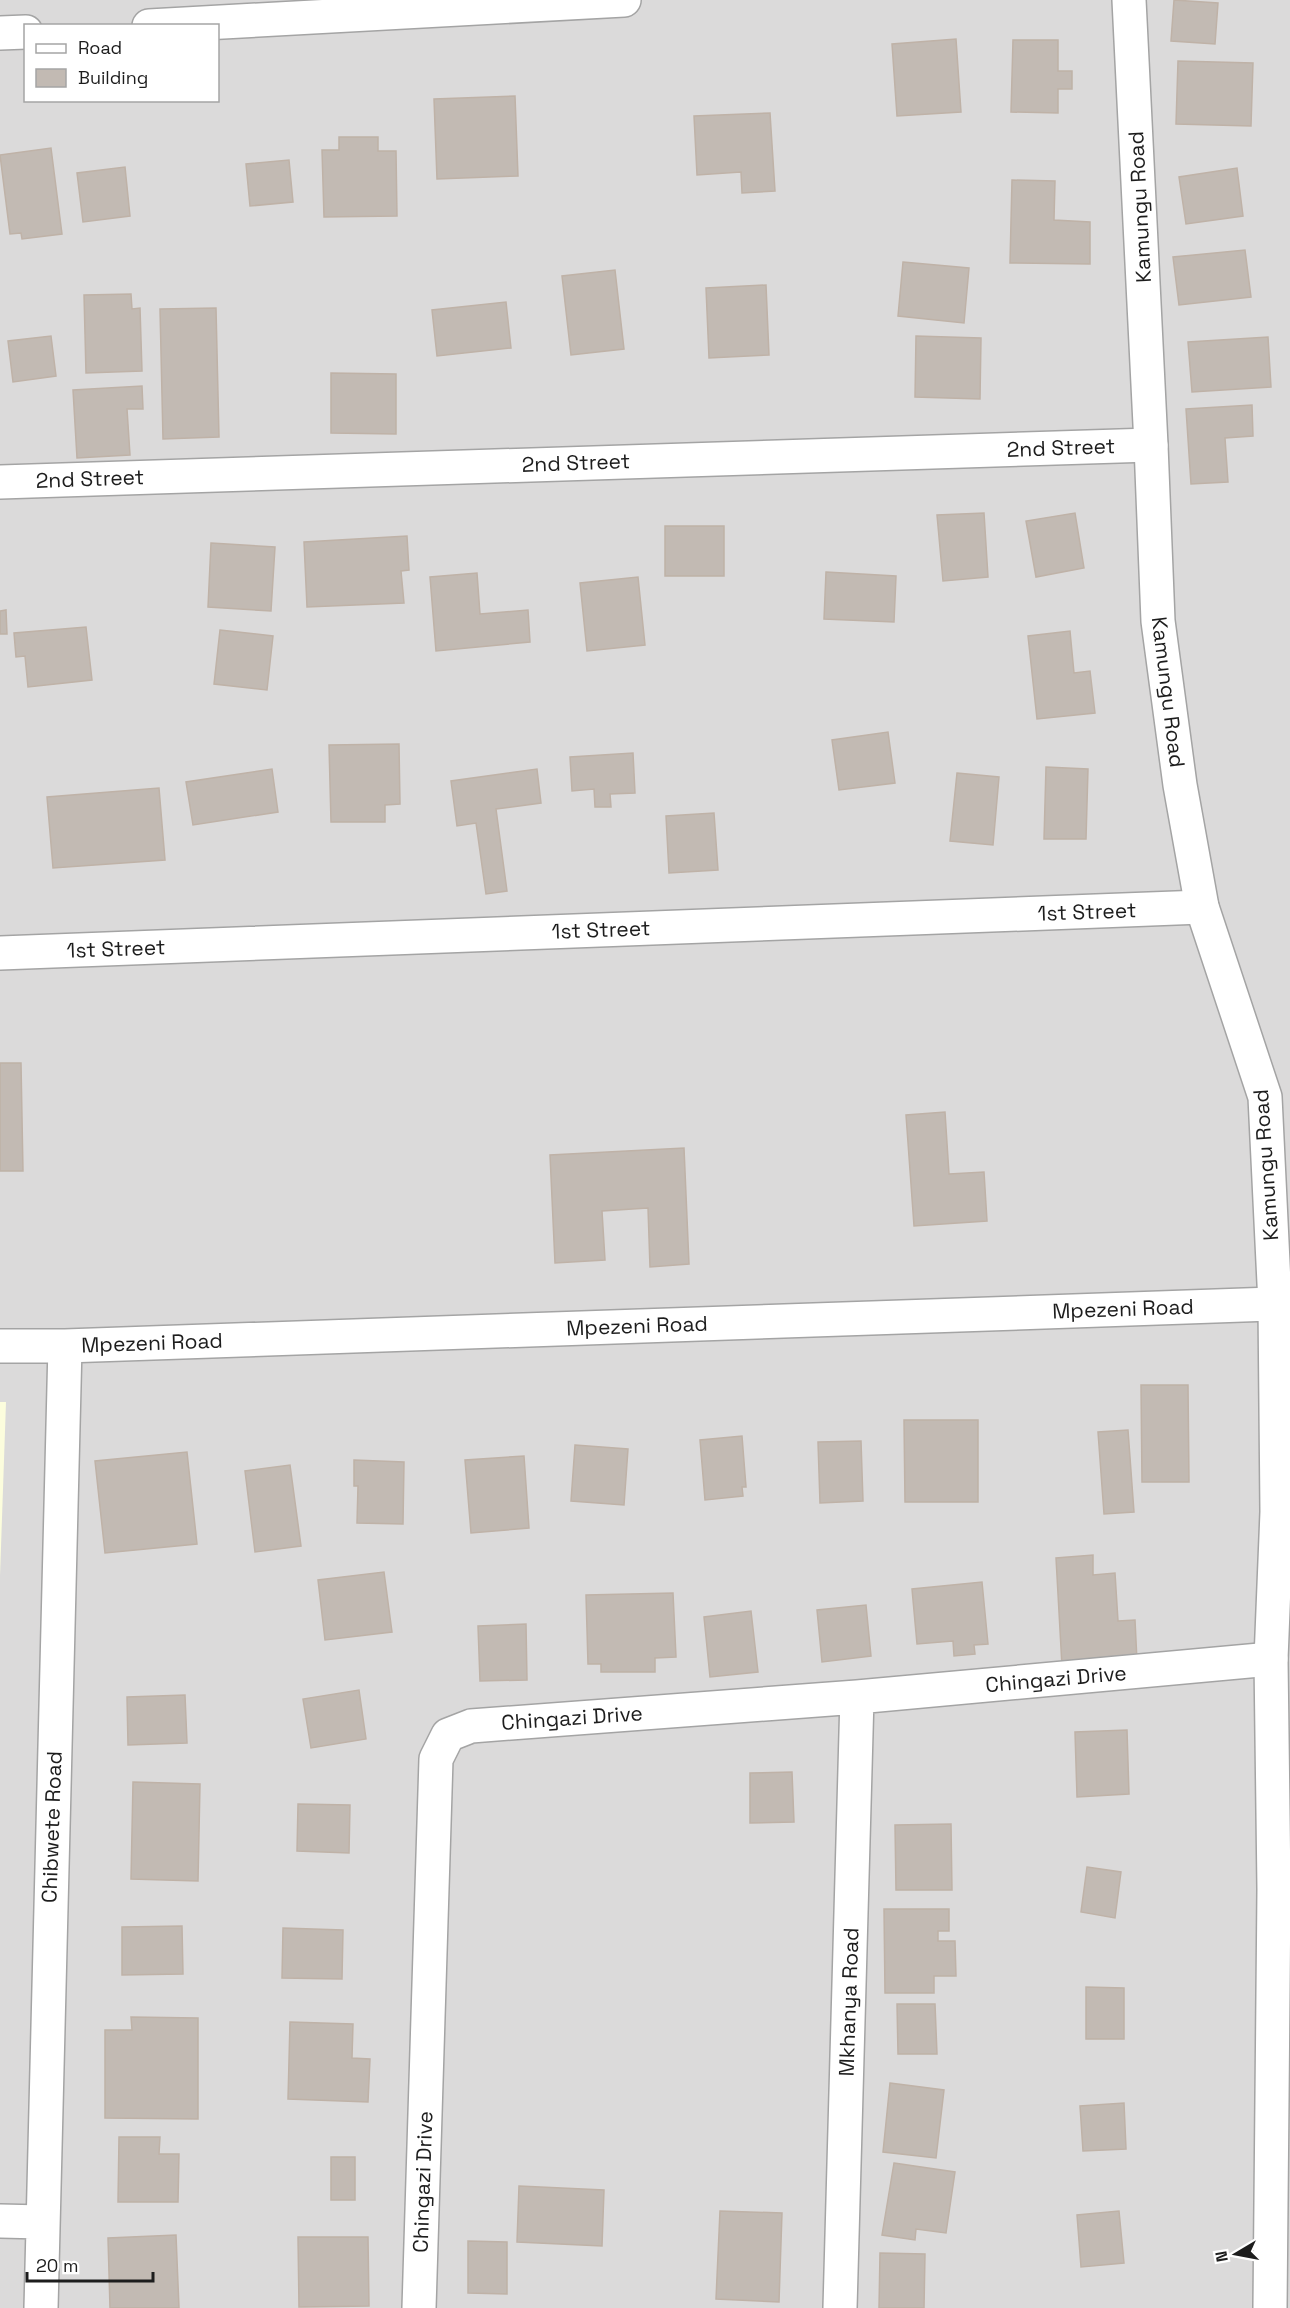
<svg xmlns="http://www.w3.org/2000/svg" width="1290" height="2308" font-family="'Space Grotesk',sans-serif">
<style>
.residential{fill:#dbdada;fill-rule:evenodd}
.education{fill:#fcfddd}
.building{fill:#c2bab3;stroke:#bfb2a7;stroke-width:1.5}
.lines{fill:none;stroke-linecap:round;stroke-linejoin:round}
.minor-casing{stroke:#a4a4a4;stroke-width:36}
.tertiary-casing{stroke:#a4a4a4;stroke-width:36}
.minor{stroke:#fff;stroke-width:33}
.tertiary{stroke:#fff;stroke-width:33}
.labels{text-anchor:middle;stroke-width:4.5;stroke-linejoin:round;paint-order:stroke}
.street-label{font-size:21px;fill:#1d1d1d;stroke:#fff}
</style>
<rect width="100%" height="100%" fill="#eeebe3"/>
<path class="residential" d="M0 0H1290V2308H0ZM26 26H218V100H26Z"/>
<path class="education" d="M0 1402H6L0 1576Z"/>
<path class="building" d="M1174 0 1218 3 1215 44 1171 41Z
M956 39 961 112 897 116 892 44Z
M1013 40H1058V71H1072V89H1058V113L1011 112Z
M1178 61 1253 63 1251 126 1176 124Z
M515 96 518 176 437 179 434 99Z
M770 113 775 191 742 193 741 172 697 175 694 116Z
M339 137H378V151H396L397 216 324 217 322 150H339Z
M51 148 62 234 22 239 21 233 10 234 0 155Z
M289 160 293 202 250 206 246 164Z
M125 167 130 216 83 222 77 173Z
M1237 168 1243 216 1186 224 1179 177Z
M1012 180 1055 181 1054 220 1090 222V264L1010 263Z
M1245 250 1251 297 1179 305 1173 257Z
M903 262 969 268 964 323 898 316Z
M615 270 624 349 571 355 562 276Z
M766 285 769 355 709 358 706 288Z
M131 294 132 309 140 308 142 371 86 373 84 295Z
M506 302 511 348 437 356 432 310Z
M216 308 219 437 163 439 160 309Z
M51 336 56 376 13 382 8 341Z
M916 336 981 338 980 399 915 397Z
M1268 337 1271 387 1192 392 1188 342Z
M331 373 396 374V434L331 433Z
M142 386 143 409H127L130 455 77 458 73 390Z
M1252 405 1253 436 1225 438 1228 482 1191 484 1186 409Z
M984 513 988 577 943 581 937 515Z
M1075 513 1084 568 1036 577 1026 521Z
M665 526H724V576H665Z
M407 536 409 570 401 571 404 603 307 607 304 542Z
M211 543 275 547 271 611 208 607Z
M826 572 896 576 894 622 824 619Z
M477 573 480 614 528 610 530 642 436 651 430 577Z
M638 577 645 645 587 651 580 583Z
M6 610 7 634H0V611Z
M86 627 92 680 28 687 25 656 16 657 14 633Z
M220 630 273 636 267 690 214 684Z
M1070 631 1074 673 1090 671 1095 713 1037 719 1028 636Z
M888 732 895 783 839 790 832 740Z
M399 744 400 804 385 805V822H331L329 745Z
M633 753 635 793 610 794 611 807H595L594 789 572 791 570 757Z
M1046 767 1088 769 1086 839H1044Z
M272 769 278 812 193 825 186 782Z
M537 769 541 803 496 809 507 891 486 894 476 823 457 826 451 781Z
M957 773 999 777 993 845 950 841Z
M159 788 165 860 53 868 47 797Z
M714 813 718 870 669 873 666 816Z
M0 1063H21L23 1171H0Z
M945 1112 949 1174 984 1172 987 1221 914 1226 906 1115Z
M684 1148 689 1264 650 1267 648 1208 602 1211 605 1260 555 1263 550 1155Z
M1141 1385H1188L1189 1482H1142Z
M904 1420H978V1502H905Z
M1128 1430 1134 1512 1104 1514 1098 1432Z
M742 1436 746 1487H742L743 1496 705 1500 700 1440Z
M861 1441 863 1501 820 1503 818 1442Z
M575 1445 628 1449 624 1505 571 1501Z
M187 1452 197 1544 105 1553 95 1461Z
M524 1456 529 1528 471 1533 465 1460Z
M354 1460 404 1462 403 1524 357 1523 358 1486H354Z
M290 1465 301 1546 255 1552 245 1471Z
M1093 1555V1575L1115 1573 1118 1621 1135 1620 1137 1661 1062 1666 1056 1558Z
M384 1572 392 1632 325 1640 318 1580Z
M982 1582 988 1644 974 1645 975 1654 954 1656 953 1641 917 1644 912 1589Z
M673 1593 676 1657 655 1658V1672H601V1664H588L586 1595Z
M866 1605 871 1656 822 1662 817 1610Z
M751 1611 758 1672 710 1677 704 1617Z
M526 1624 527 1680 480 1681 478 1626Z
M359 1690 366 1739 311 1748 303 1699Z
M185 1695 187 1743 128 1745 127 1697Z
M1127 1730 1129 1794 1077 1797 1075 1732Z
M792 1772 794 1822 750 1823V1773Z
M133 1782 200 1784 198 1881 131 1879Z
M298 1804 350 1805 349 1853 297 1851Z
M951 1824 952 1890H896L895 1825Z
M1087 1867 1121 1872 1115 1918 1081 1912Z
M884 1909H949V1931H938V1941H955L956 1976H934V1993H885Z
M182 1926 183 1974 122 1975V1927Z
M283 1928 343 1930 342 1979 282 1978Z
M1086 1987 1124 1988V2039H1086Z
M897 2004H935L937 2054H898Z
M131 2017 198 2018V2119L105 2118V2030H132Z
M290 2022 353 2024 352 2058 370 2059 368 2102 288 2099Z
M890 2083 944 2090 936 2158 883 2152Z
M1124 2103 1126 2149 1083 2151 1080 2106Z
M119 2137H160L159 2154H179L178 2202H118Z
M331 2157H355V2200H331Z
M894 2163 955 2172 946 2233 916 2229 915 2240 882 2235Z
M519 2186 604 2190 602 2246 517 2242Z
M720 2211 782 2213 779 2302 716 2299Z
M1119 2211 1124 2263 1081 2267 1077 2215Z
M176 2235 179 2308H110L108 2238Z
M298 2237H368L369 2306 299 2307Z
M468 2241 507 2242V2294L468 2293Z
M880 2253 925 2254 924 2308H879Z"/>
<g class="lines">
<defs>
<path id="minor" d="M149 26 624 0
M0 33 26 32
M0 482 1151 445
M0 953 1202 907
M0 1346H65L1275 1304
M0 2221 42 2222
M41 2308 65 1346
M419 2308 436 1759 448 1735 471 1726 857 1697 1271 1659
M840 2308 857 1697"/>
<path id="tertiary" d="M1129 0 1151 445 1158 621 1180 785 1202 907 1265 1097 1275 1304 1277 1512 1271 1659 1274 1889 1270 2308"/>
</defs>
<use href="#minor" class="minor-casing"/>
<use href="#tertiary" class="tertiary-casing"/>
<use href="#minor" class="minor"/>
<use href="#tertiary" class="tertiary"/>
</g>
<g class="labels">
<g class="street-label">
<text transform="translate(1140 207) rotate(-93)" y="7">Kamungu Road</text>
<text transform="translate(1061 448) rotate(-2)" y="7">2nd Street</text>
<text transform="translate(576 463) rotate(-2)" y="7">2nd Street</text>
<text transform="translate(90 479) rotate(-2)" y="7">2nd Street</text>
<text transform="translate(1168 692) rotate(83)" y="7">Kamungu Road</text>
<text transform="translate(1087 912) rotate(-2)" y="7">1st Street</text>
<text transform="translate(601 930) rotate(-2)" y="7">1st Street</text>
<text transform="translate(116 949) rotate(-2)" y="7">1st Street</text>
<text transform="translate(1266 1165) rotate(-94)" y="7">Kamungu Road</text>
<text transform="translate(1123 1309) rotate(-2)" y="7">Mpezeni Road</text>
<text transform="translate(637 1326) rotate(-2)" y="7">Mpezeni Road</text>
<text transform="translate(152 1343) rotate(-2)" y="7">Mpezeni Road</text>
<text transform="translate(1056 1679) rotate(-5)" y="7">Chingazi Drive</text>
<text transform="translate(572 1718) rotate(-4)" y="7">Chingazi Drive</text>
<text transform="translate(52 1827) rotate(-88)" y="7">Chibwete Road</text>
<text transform="translate(849 2002) rotate(-88)" y="7">Mkhanya Road</text>
<text transform="translate(423 2182) rotate(-88)" y="7">Chingazi Drive</text>
</g>
</g>
<rect x="24" y="24" width="195" height="78" fill="#ffffff" stroke="#a5a5a5" stroke-width="1.5"/>
<rect x="36" y="44" width="30" height="9" fill="#ffffff" stroke="#a5a5a5" stroke-width="1.5"/>
<text x="78" y="54" font-size="18" fill="#1d1d1d">Road</text>
<rect x="36" y="69" width="30" height="18" fill="#c2bab3" stroke="#a5a5a5" stroke-width="1.5"/>
<text x="78" y="84" font-size="18" fill="#1d1d1d">Building</text>
<g transform="translate(1236 2254) rotate(260)" stroke="#ffffff" stroke-width="4.5" paint-order="stroke">
<path d="M0-4.5L10 22L0 15L-10 22Z" fill="#1d1d1d"/>
<text y="-9" font-size="16" font-weight="bold" text-anchor="middle" fill="#1d1d1d">N</text>
</g>
<path d="M27 2272v9h126v-9" fill="none" stroke="#1d1d1d" stroke-width="3"/>
<text x="36" y="2272" font-size="18" fill="#1d1d1d" stroke="#ffffff" stroke-width="4.5" paint-order="stroke">20 m</text>
</svg>
